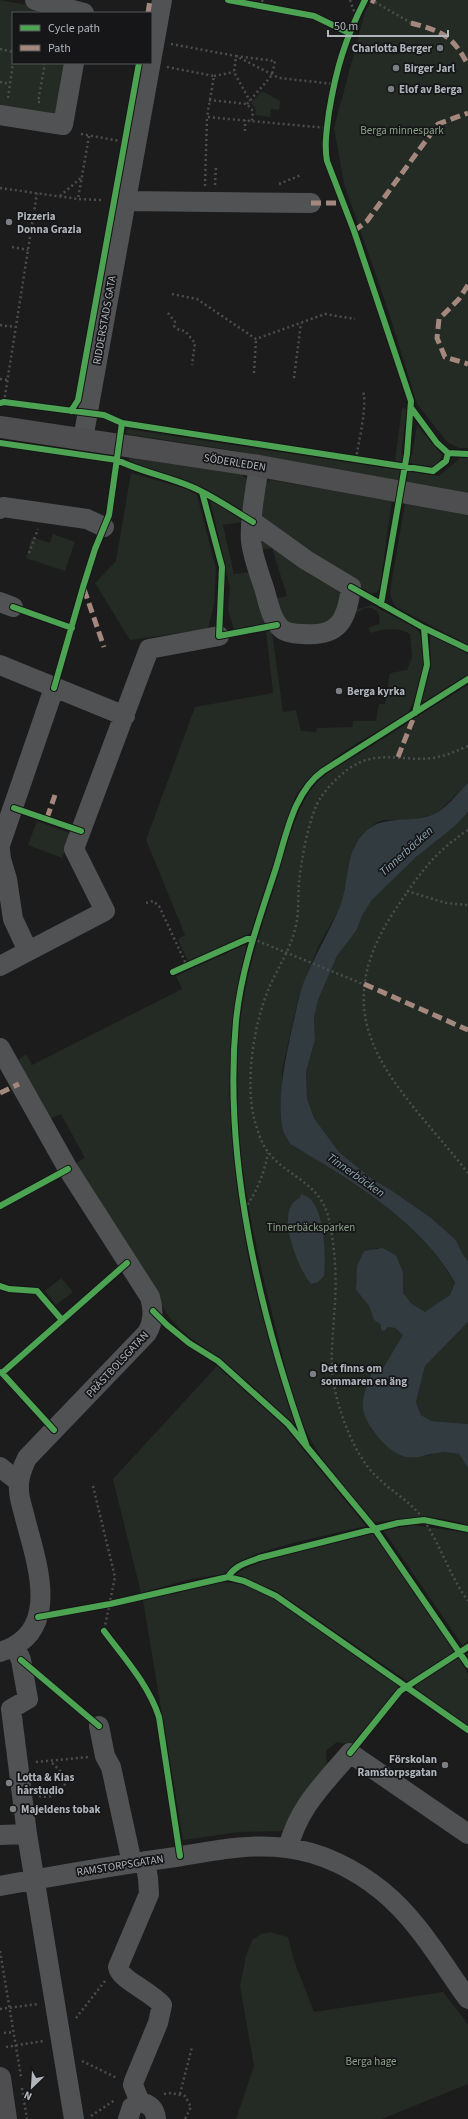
<svg xmlns="http://www.w3.org/2000/svg" width="468" height="2119" font-family="'Source Sans 3',sans-serif">
<style>
.green{fill:#242a24}
.water{fill:#323b3f}
.lines{fill:none;stroke-linecap:round;stroke-linejoin:round}
.path{stroke:#4c4d4f;stroke-width:2.5;stroke-dasharray:2 3;stroke-linecap:butt}
.minor{stroke:#515254;stroke-width:20}
.major{stroke:#4e4e50;stroke-width:22}
.quiet{stroke:#a5887d;stroke-width:5;stroke-dasharray:10 5;stroke-linecap:butt}
.cycleway-casing{stroke:#161618;stroke-width:8}
.cycleway{stroke:#4ca352;stroke-width:6}
.poi-dot{fill:#7c7f83;stroke:#161618;stroke-width:1.5}
.labels{text-anchor:middle;stroke-width:3.5;stroke-linejoin:round;paint-order:stroke}
.poi-label{font-size:11px;font-weight:bold;fill:#afb5bb;stroke:#161618;text-anchor:start}
.park-label{font-size:11px;fill:#8ca388;stroke:#161618}
.street-label{font-size:11px;fill:#afb5bb;stroke:#161618}
.water-label{font-size:12px;font-style:italic;fill:#8ba6b1;stroke:#161618}
</style>
<rect width="100%" height="100%" fill="#1c1c1c"/>
<path class="green" d="M0 0 70 13H13V63H71L55 118 0 109Z
M372 0H468V448H459L447 442 417 404 387 307 344 184 334 128 365 12Z
M262 91 280 101 279 110 271 109 270 117 255 115 256 109 251 103Z
M402 408 407 409 401 454 412 455 417 425 442 455 440 461 432 467 395 461Z
M127 429 439 476 460 458H468V493L218 448 126 434Z
M130 456 241 474 247 479 246 512 201 487 135 464 129 460Z
M131 473 187 489 197 495 216 569 214 605 208 629 130 640 95 583 116 561Z
M270 480 392 500 380 587 377 592 371 594 273 531 261 521 266 483Z
M210 500 239 517 243 522 223 525 234 574 251 572 265 624 234 630 228 610 230 587Z
M405 503 468 514V645L401 610C393 605 391 601 390 591Z
M53 534 75 542 65 571 26 558 32 537 50 543Z
M263 539 340 590V600L331 623 295 627 282 619 275 599 287 596 272 548 258 550 256 541Z
M372 605 414 627C436 645 420 692 408 713 370 737 323 758 296 795L251 931 246 938 188 962 178 939 185 935 146 840 195 707 273 693 266 630 272 632 283 712 296 710 301 731 316 732 317 728 352 727 353 721H376L379 704H385L390 673 407 670 412 657 410 634C400 627 382 629 371 633L368 628 379 624 380 618 377 611 372 608H365L356 613 355 610Z
M430 636H434L468 654V675L424 702 422 700V695L431 667Z
M468 685V783L440 810 433 815 408 820H385L377 822 362 834 354 846 341 906 319 945 299 995 282 1071 283 1133 290 1144C348 1178 423 1223 455 1284L450 1295 425 1313 412 1304 403 1293V1272L396 1255 377 1248C357 1259 356 1270 356 1290L369 1306 374 1320 381 1325 395 1328 403 1335 383 1368 371 1374 363 1409 371 1429 378 1437 426 1456 439 1452 459 1454 468 1468V1525C436 1514 405 1518 372 1523 348 1492 319 1461 303 1424 289 1391 282 1352 273 1317 248 1219 228 1116 241 1015 247 972 260 930 274 889 283 859 292 819 309 793 323 771 348 761 370 747 403 726 435 705 468 685Z
M468 812V1261L462 1253 456 1240 430 1217 391 1190 372 1179 339 1152 314 1118 307 1098 306 1072 315 1040 314 1018 318 1000 337 956 356 931 363 914 372 900 415 858 455 826Z
M37 821 72 834 62 858 28 845Z
M244 945 247 947V952C225 1037 227 1119 240 1205 244 1228 246 1251 252 1274 264 1325 280 1375 295 1425 273 1405 251 1384 227 1365 198 1341 172 1332 157 1295L73 1165 85 1158 61 1114 49 1119 18 1060 26 1054 32 1065 182 989 176 976Z
M61 1278 73 1292 56 1305 45 1291Z
M468 1322V1424L431 1421 421 1415 416 1402 425 1366Z
M217 1366 284 1426 366 1526 293 1543 256 1554 235 1564 224 1574 191 1579 141 1593 113 1479Z
M414 1525 468 1533V1640L463 1646 383 1530Z
M373 1533 456 1651 413 1679 407 1681 276 1591 236 1574C274 1550 330 1543 373 1533Z
M221 1582 244 1584 284 1604 399 1685 397 1691 352 1745 337 1742 326 1751 327 1766 288 1828 282 1831 239 1832 183 1840 143 1600Z
M459 1657 468 1674V1726L415 1689 416 1685Z
M270 1932 288 1937 293 1958 314 2012 443 1992 468 2024V2084L382 2119H236L254 2066 240 1986 246 1956 252 1940 261 1934Z"/>
<path class="water" d="M468 783V812L455 826 415 858 372 900 363 914 356 931 337 956 318 1000 314 1018 315 1040 306 1072 307 1098 314 1118 339 1152 372 1179 391 1190 430 1217 456 1240 462 1253 468 1261V1322L425 1366 416 1402 421 1415 431 1421 468 1424V1468L459 1454C452 1453 444 1451 437 1453 428 1454 417 1459 407 1457 389 1454 366 1427 363 1409 362 1398 367 1384 371 1374L383 1368 403 1335 395 1328 388 1327 384 1331 381 1330V1325L374 1320 369 1306 356 1290 357 1266 364 1251 382 1248 396 1255 403 1272V1293L412 1304 425 1312 450 1295 455 1283C423 1223 348 1178 290 1144 288 1139 284 1135 283 1131 276 1097 286 1057 293 1024 297 1008 299 992 306 977 316 953 330 931 340 906 349 884 345 854 362 835 381 813 408 824 432 815 446 810 457 793 468 783Z
M301 1194C303 1195 307 1196 309 1198 325 1211 326 1257 324 1276L318 1282 311 1284C298 1269 273 1208 300 1198Z"/>
<g class="lines">
<path class="path" d="M350 0 356 17
M375 2 411 23
M259 6 263 0
M171 44 236 56 279 78 334 84
M0 49 13 52
M167 67 214 76 207 117
M214 76 234 72
M0 82 10 84
M8 98 13 63
M209 100 247 104 253 111 252 121
M40 102H38L45 63
M247 104 272 75 275 61 236 56 234 72 250 101
M245 131V120
M81 134 120 141
M89 136 78 199 102 200
M279 184 301 175
M215 185 216 167H218
M205 186 207 117 327 128
M0 188 78 199
M60 196 82 177
M12 247 28 250
M172 294 197 299 256 339 325 314 355 319
M168 313 175 322 174 326 179 330 185 331 195 343 192 365
M0 325 15 327
M254 373 256 339
M294 378 301 323
M0 379 7 380
M4 402 37 193
M356 459C358 445 369 399 362 390
M29 553 38 529
M468 746C456 751 446 756 433 758 400 762 377 748 347 770 338 777 328 787 321 797 309 814 301 862 299 883 298 897 299 912 296 925 291 949 278 967 269 988 254 1023 245 1080 254 1118 257 1129 261 1143 268 1152 286 1176 319 1182 328 1216 336 1248 337 1284 334 1316 333 1337 330 1359 333 1380 338 1410 353 1453 375 1475 391 1492 413 1502 425 1522 441 1547 450 1576 468 1601
M468 830C433 853 418 876 395 910 318 1026 399 1085 468 1173
M407 891 446 903 468 905
M146 903 153 901 159 906 187 966
M253 939 363 984
M245 1209C257 1191 264 1174 268 1153
M93 1486 115 1577 104 1631
M36 1762 89 1757
M39 1796C50 1799 69 1793 64 1778 62 1771 55 1766 50 1761
M0 1951 21 2077
M0 2009 38 2004
M76 2018 105 1981
M4 2033 14 2032
M6 2047 43 2041
M82 2061 117 2078
M22 2088 27 2119
M164 2094 171 2093 185 2096 191 2107 185 2119
M180 2094 192 2047
M91 2116 115 2100"/>
<path class="minor" d="M35 0 84 13
M0 115 63 125 74 63
M126 201 311 203
M83 439 162 0
M0 509 3 507 87 519 104 527
M253 522 306 560 351 587C347 620 339 637 303 634 294 634 283 633 278 625 271 617 268 602 265 591 260 575 253 558 251 541 249 522 256 486 259 466
M0 602 13 607
M0 665 125 716
M0 845 54 688
M0 850 1 859 7 879 13 919 28 951
M0 966 105 911 74 849 149 649 219 636
M0 1048 68 1169 150 1297C154 1310 154 1321 147 1333L27 1458C22 1468 18 1478 19 1490 19 1498 22 1506 24 1514 33 1552 61 1621 14 1646 10 1649 5 1650 0 1652
M0 1467 19 1482
M15 1646 21 1660 28 1699 11 1709 27 1834
M99 1726 105 1756 111 1767 132 1863
M0 1835 27 1834 74 2119
M288 1848C299 1806 323 1785 350 1753L468 1834
M0 1886C59 1875 117 1865 176 1857 213 1851 249 1843 287 1848 321 1852 355 1869 382 1891 417 1919 442 1963 468 1999
M140 2102 133 2085 134 2081 158 2023 162 2005C151 1991 120 1980 118 1967L149 1894 148 1878 145 1861
M128 2119 132 2107 140 2102C150 2104 155 2109 156 2119"/>
<path class="major" d="M0 427 259 466 468 504
M0 2078 6 2119"/>
<path class="quiet" d="M371 0 375 2
M148 13 150 0
M411 23C442 31 453 36 468 65
M311 203H343
M354 231 367 221 438 124 468 113
M468 285 459 299 439 319 437 338 445 357 468 364
M84 589 104 647
M398 757 415 714
M47 818 55 795
M364 984 468 1030
M0 1093 19 1084"/>
<defs>
<path id="cycleway" d="M228 0 314 16 349 33
M365 0C345 39 336 69 329 112 327 128 324 145 327 161L354 231 411 401 407 454 381 604
M0 403 4 402 104 415 122 423 433 471 446 461 448 453
M412 409 437 443 448 453 468 454
M71 411 78 400 139 63
M0 443 117 460C141 472 167 476 192 487 213 496 233 510 253 522
M202 492 222 567 219 636 277 625
M351 587 424 628 468 649
M13 607 72 628
M54 688 83 587 95 549 109 515 122 423
M415 713 427 665 424 628
M14 808 81 831
M173 972 247 939H253
M0 1206 68 1169
M0 1286 9 1289 37 1291 62 1320
M153 1311 167 1325 189 1343 218 1361 288 1424 374 1528 468 1665
M0 1372 2 1373 127 1263
M2 1373 54 1430
M307 1447C260 1316 223 1161 236 1021 241 969 259 920 275 871 286 837 293 792 323 771L468 679
M228 1577 244 1581 276 1596 468 1730
M38 1617 110 1604 228 1577C235 1565 247 1563 259 1558L398 1523 424 1520 468 1529
M104 1631C125 1659 148 1684 159 1717L180 1856
M21 1660 99 1726
M350 1753 400 1691 468 1647"/>
</defs>
<use href="#cycleway" class="cycleway-casing"/>
<use href="#cycleway" class="cycleway"/>
</g>
<g class="poi-dot">
<circle cx="440" cy="48" r="4"/>
<circle cx="396" cy="68" r="4"/>
<circle cx="391" cy="89" r="4"/>
<circle cx="9" cy="222" r="4"/>
<circle cx="339" cy="691" r="4"/>
<circle cx="313" cy="1374" r="4"/>
<circle cx="445" cy="1765" r="4"/>
<circle cx="9" cy="1783" r="4"/>
<circle cx="13" cy="1809" r="4"/>
</g>
<g class="labels">
<g class="poi-label">
<text x="432" y="52" text-anchor="end">Charlotta Berger</text>
<text x="404" y="72">Birger Jarl</text>
<text x="399" y="93">Elof av Berga</text>
<text x="17" y="220">Pizzeria<tspan x="17" dy="13">Donna Grazia</tspan></text>
<text x="347" y="695">Berga kyrka</text>
<text x="321" y="1372">Det finns om<tspan x="321" dy="13">sommaren en äng</tspan></text>
<text x="437" y="1763" text-anchor="end">Förskolan<tspan x="437" dy="13">Ramstorpsgatan</tspan></text>
<text x="17" y="1781">Lotta &amp; Kias<tspan x="17" dy="13">hårstudio</tspan></text>
<text x="21" y="1813">Majeldens tobak</text>
</g>
<g class="park-label">
<text x="402" y="134">Berga minnespark</text>
<text x="311" y="1231">Tinnerbäcksparken</text>
<text x="371" y="2065">Berga hage</text>
</g>
<g class="street-label">
<text transform="translate(104 320) rotate(-80)" y="4">RIDDERSTADS GATA</text>
<text transform="translate(235 462) rotate(9)" y="4">SÖDERLEDEN</text>
<text transform="translate(117 1364) rotate(-47)" y="4">PRÄSTBOLSGATAN</text>
<text transform="translate(120 1865) rotate(-9)" y="4">RAMSTORPSGATAN</text>
</g>
<g class="water-label">
<text transform="translate(406 851) rotate(-42)" y="4">Tinnerbäcken</text>
<text transform="translate(356 1175) rotate(35)" y="4">Tinnerbäcken</text>
</g>
</g>
<rect x="12" y="12" width="140" height="52" fill="#161618" stroke="#535659"/>
<rect x="20" y="25" width="20" height="6" fill="#4ca352" stroke="#535659"/>
<text x="48" y="32" font-size="12" fill="#afb5bb">Cycle path</text>
<rect x="20" y="45" width="20" height="6" fill="#a5887d" stroke="#535659"/>
<text x="48" y="52" font-size="12" fill="#afb5bb">Path</text>
<g transform="translate(32 2087) rotate(205)" stroke="#161618" stroke-width="3" paint-order="stroke">
<path d="M0-3L7 15L0 10L-7 15Z" fill="#afb5bb"/>
<text y="-6" font-size="11" font-weight="bold" text-anchor="middle" fill="#afb5bb">N</text>
</g>
<path d="M328 30v6h120v-6" fill="none" stroke="#afb5bb" stroke-width="2"/>
<text x="334" y="30" font-size="12" fill="#afb5bb" stroke="#161618" stroke-width="3" paint-order="stroke">50 m</text>
</svg>
